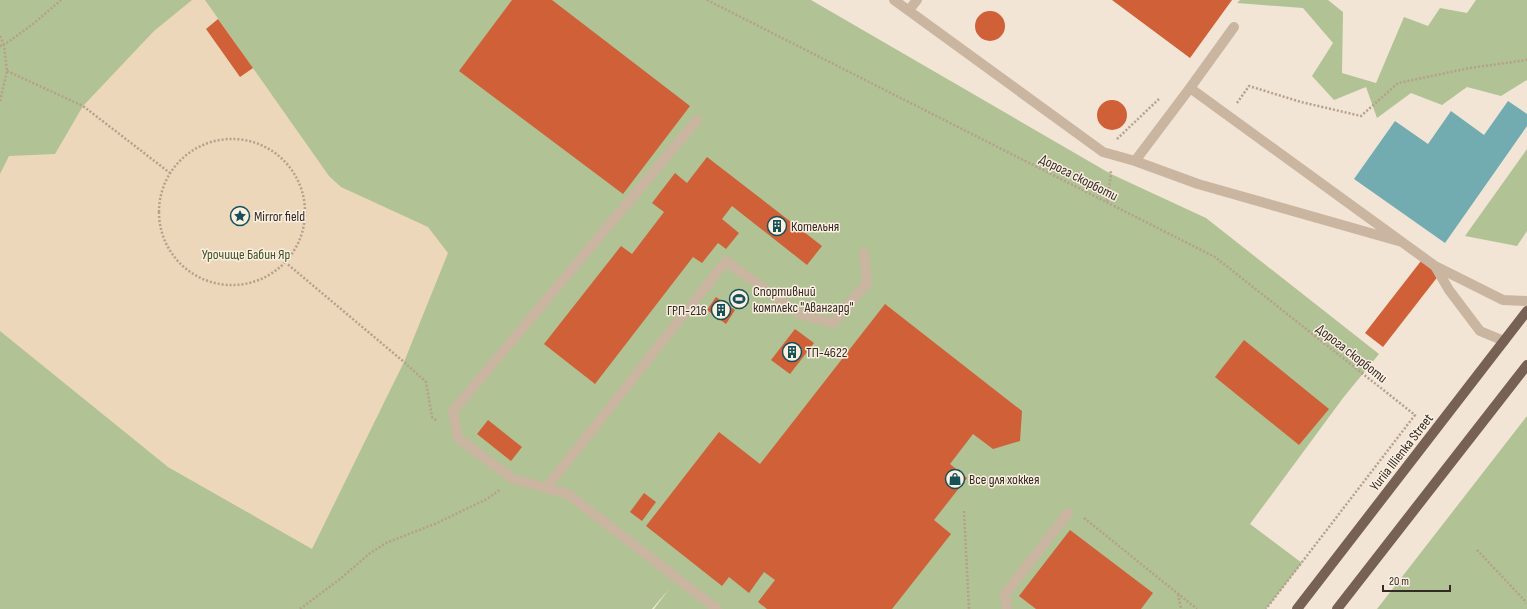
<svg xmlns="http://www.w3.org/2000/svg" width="1527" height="609" font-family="'Sofia Sans Condensed',sans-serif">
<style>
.green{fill:#b1c295}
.plaza{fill:#ecd7bb}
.water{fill:#72acb1}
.building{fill:#cf6037}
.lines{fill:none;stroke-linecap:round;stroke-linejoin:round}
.path{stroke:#b69f8b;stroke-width:2.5;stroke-dasharray:2 2;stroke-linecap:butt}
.minor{stroke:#cab5a1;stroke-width:10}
.major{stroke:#776154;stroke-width:10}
.labels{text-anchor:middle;stroke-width:3;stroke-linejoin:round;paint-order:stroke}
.street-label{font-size:14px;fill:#342a24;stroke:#faefe1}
.poi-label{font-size:14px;fill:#342a24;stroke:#faefe1;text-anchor:start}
.park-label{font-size:14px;fill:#425426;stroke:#faefe1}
</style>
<rect width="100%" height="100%" fill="#f2e5d5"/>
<path class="green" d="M0 0H811L1111 174 1206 218 1379 354 1343 398 1250 524 1302 563 1266 609H654L669 589 652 609H0Z
M1240 0H1328L1343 12 1342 73 1376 83 1404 17 1428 26 1440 8 1467 13 1476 0H1527V80L1501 96 1467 87 1442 105 1411 93 1377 118 1366 87 1334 100 1312 76 1333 43 1303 8 1237 3Z
M1527 149V231L1517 246 1465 236Z
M1527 416V609H1377Z"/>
<path class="plaza" d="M192 0H205L329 176 341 187 428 227 448 253 404 362 312 549 168 467 0 331V174L9 156 55 154 83 106 154 31Z"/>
<path class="water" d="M1508 101 1527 114V126L1445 243 1354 179 1395 121 1428 144 1451 111 1484 135Z"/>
<path class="building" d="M512 0H552L690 106 623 194 459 71Z
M1112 0H1232L1190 58Z
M975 26a15 15 0 1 1 30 0a15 15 0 1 1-30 0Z
M218 19 253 68 240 77 206 29Z
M1097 115a15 15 0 1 1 30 0a15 15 0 1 1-30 0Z
M707 157 822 246 807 265 732 206 722 219 739 233 726 249 718 243 702 263 693 257 595 384 544 344 621 246 632 254 664 212 652 203 675 173 687 183Z
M1421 261 1439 275 1383 347 1365 333Z
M716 297 735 310 726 324 707 310Z
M885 304 1022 411 1020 441 993 449 973 434 950 464 967 478 934 520 951 534 892 609H767L758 602 775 580 764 572 749 593 729 577 722 586 646 526 719 432 760 464Z
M795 329 814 343 790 374 771 360Z
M1244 340 1329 409 1299 445 1215 377Z
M488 420 522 447 511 461 477 434Z
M644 493 656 502 642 521 630 512Z
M1070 530 1153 593 1141 609H1036L1019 596Z"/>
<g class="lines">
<path class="path" d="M707 0 1215 257 1415 415 1266 609
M0 36 4 45 0 46
M7 71 83 106 170 173
M0 101 7 71 4 45 33 24 61 0
M1237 103 1249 86 1301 102 1361 116 1398 83 1470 68 1527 60
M159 212a73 73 0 1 1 146 0a73 73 0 1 1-146 0Z
M1117 139 1160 98
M1107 201 1111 174 1110 170
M285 262 404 362 426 382 432 417 437 421
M964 511 969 609
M1084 518 1197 609
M1477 550 1527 603
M1178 594 1181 609
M300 609 340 579 369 554 386 543 437 523 487 499 501 489"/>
<path class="minor" d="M894 0 1103 152 1135 161 1198 184 1402 242
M909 10 917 0
M1234 27 1190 88 1435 266 1503 300 1527 301
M697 120 453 411 458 438 513 479 568 494 717 609
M1135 161 1190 88
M1435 266 1449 290 1480 331 1504 341
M546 488 726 261 799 314 833 323 867 283 864 253
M1007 609 1005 594 1068 513"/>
<path class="major" d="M1297 609 1527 311
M1337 609 1527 365"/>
</g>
<defs>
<symbol id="sight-ring" viewBox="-11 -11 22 22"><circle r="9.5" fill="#faefe1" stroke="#175158" stroke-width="1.5"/><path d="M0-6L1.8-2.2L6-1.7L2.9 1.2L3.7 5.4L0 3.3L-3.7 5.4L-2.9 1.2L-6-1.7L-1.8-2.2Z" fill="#175158"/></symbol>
<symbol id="building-ring" viewBox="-11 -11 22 22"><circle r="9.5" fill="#faefe1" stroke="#175158" stroke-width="1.5"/><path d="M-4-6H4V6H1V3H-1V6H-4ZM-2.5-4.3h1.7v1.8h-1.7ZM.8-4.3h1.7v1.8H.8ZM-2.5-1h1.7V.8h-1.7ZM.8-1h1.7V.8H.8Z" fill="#175158"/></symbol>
<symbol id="stadium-ring" viewBox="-11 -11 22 22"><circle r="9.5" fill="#faefe1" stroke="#175158" stroke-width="1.5"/><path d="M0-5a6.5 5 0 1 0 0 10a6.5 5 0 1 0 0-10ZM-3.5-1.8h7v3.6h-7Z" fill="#175158"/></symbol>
<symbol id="shop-ring" viewBox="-11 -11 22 22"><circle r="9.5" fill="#faefe1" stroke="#175158" stroke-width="1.5"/><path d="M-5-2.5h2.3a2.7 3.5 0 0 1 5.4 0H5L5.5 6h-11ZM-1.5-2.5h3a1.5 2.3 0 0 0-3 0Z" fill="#175158"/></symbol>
</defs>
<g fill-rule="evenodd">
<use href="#sight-ring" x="229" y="205" width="22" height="22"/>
<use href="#building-ring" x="766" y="215" width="22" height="22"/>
<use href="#stadium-ring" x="728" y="288" width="22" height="22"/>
<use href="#building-ring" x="710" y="299" width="22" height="22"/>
<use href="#building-ring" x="781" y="341" width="22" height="22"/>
<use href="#shop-ring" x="944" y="468" width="22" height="22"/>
</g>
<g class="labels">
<g class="street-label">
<text transform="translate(1079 177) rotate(27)" y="5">Дорога скорботи</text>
<text transform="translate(1352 353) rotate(38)" y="5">Дорога скорботи</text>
<text transform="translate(1401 452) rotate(-52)" y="5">Yuriia Illienka Street</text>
</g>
<g class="poi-label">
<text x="254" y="221">Mirror field</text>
<text x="791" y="231">Котельня</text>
<text x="753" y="296">Спортивний<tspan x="753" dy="16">комплекс "Авангард"</tspan></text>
<text x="707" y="315" text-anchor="end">ГРП-216</text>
<text x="806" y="357">ТП-4622</text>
<text x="969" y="484">Все для хоккея</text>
</g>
<g class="park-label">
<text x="246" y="259">Урочище Бабин Яр</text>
</g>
</g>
<path d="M1383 585v6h67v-6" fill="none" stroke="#342a24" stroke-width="2"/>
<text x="1389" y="585" font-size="12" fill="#342a24" stroke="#faefe1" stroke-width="3" paint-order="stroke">20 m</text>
</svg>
